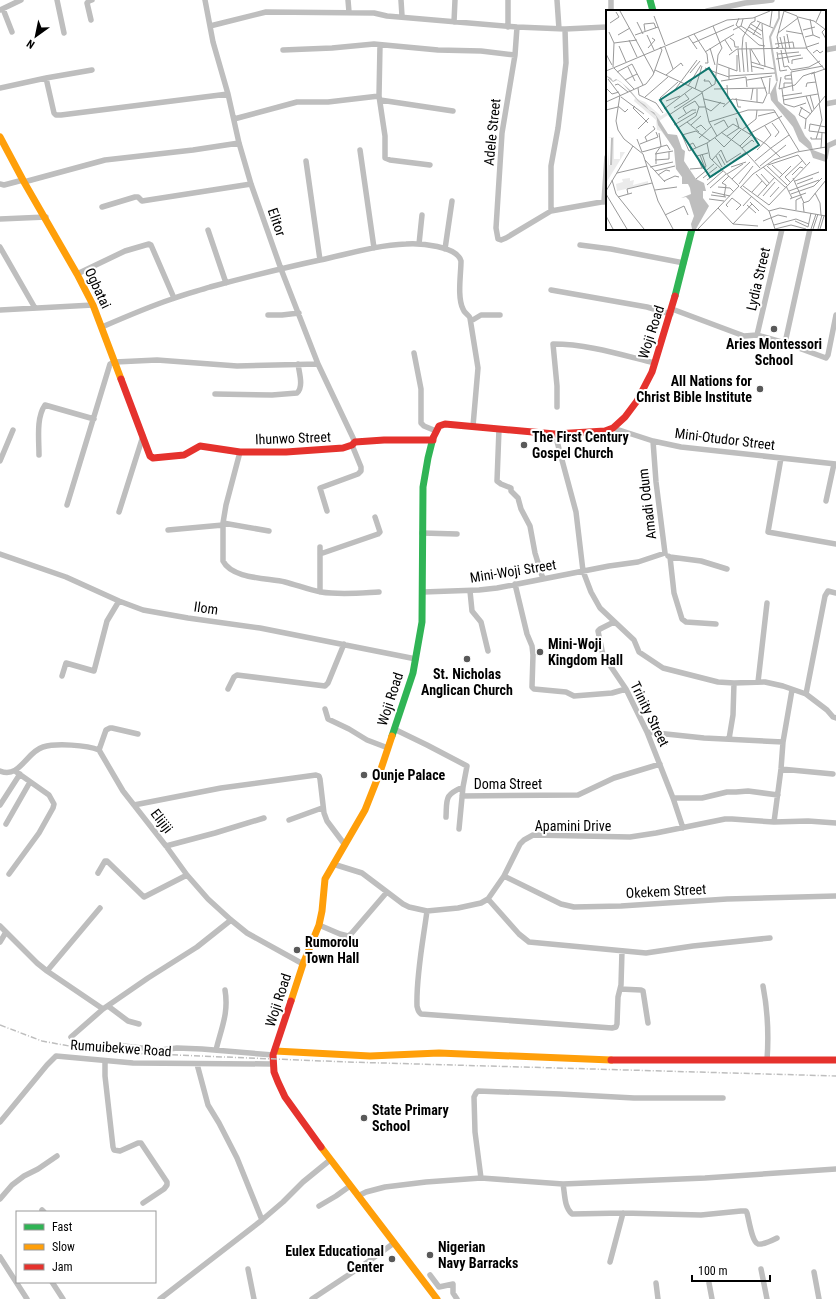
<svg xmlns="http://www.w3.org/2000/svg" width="836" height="1299" font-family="'Roboto Condensed',sans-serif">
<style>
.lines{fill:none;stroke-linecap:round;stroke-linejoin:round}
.street{stroke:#bebebe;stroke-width:5.5}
.fast{stroke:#30b455;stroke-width:7}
.slow{stroke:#ff9f0a;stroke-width:7}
.jam{stroke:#e5322d;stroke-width:7}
.rail{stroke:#bebebe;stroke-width:1.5;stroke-dasharray:6 2 1 2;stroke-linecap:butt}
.poi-dot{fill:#595959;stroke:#fff;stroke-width:1.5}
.labels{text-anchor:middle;stroke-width:4;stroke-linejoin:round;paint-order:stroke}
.street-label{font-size:14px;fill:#000;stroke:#fff}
.poi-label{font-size:14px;font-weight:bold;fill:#000;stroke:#fff;text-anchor:start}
.inset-river{fill:none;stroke:#bebebe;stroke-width:2}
.inset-road{fill:none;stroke:#999;stroke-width:1}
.view{fill:#0f766e;fill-opacity:0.15;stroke:#0f766e;stroke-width:2}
.inset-edge{fill:none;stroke:#000;stroke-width:2}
</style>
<rect width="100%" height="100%" fill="#fff"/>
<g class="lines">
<path class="street" d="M57 0 64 33
M205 0 213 42 228 94 239 143 251 184 281 269 318 364 355 442
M348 0 349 12
M401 0 402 16
M508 0V27
M557 0 559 29
M611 0V11
M3 9 12 32
M0 10 21 0
M707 11 745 3 772 0
M91 20 87 3 89 1 92 0
M454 22 455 0
M210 26 266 12 374 13 387 16 517 27 565 29 607 27
M517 27 515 55 502 133 496 228 498 239 501 240 506 238 551 211 607 201
M380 45 379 96 385 136V158L390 160 430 165
M283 50 332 48 374 44 438 50 481 51 515 55
M825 50 836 48
M46 78 54 113 56 115H61L228 94
M0 88 46 78 92 70
M380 100 453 111
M825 104 836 102
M234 119 297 102H328L379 96
M825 147 836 142
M360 150 374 248
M825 158 827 147
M306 161 320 260
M24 182 105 160 193 150 239 143
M0 184 4 185 23 180
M604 202 607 157
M102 207 135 197H138L142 201 251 184
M551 211V166L558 128 566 63 565 29
M0 219 46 217
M208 230 226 283
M419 244 422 215
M580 245 611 249 684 263
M0 247 35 308
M445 249 452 201
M77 274 125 251 149 244 151 245 174 298
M551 290 647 307 671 314
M672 309 744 336 757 335 785 343 826 358 828 355 836 315
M0 310 93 305
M268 315H282L299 313
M471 321 481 315H500
M102 327C125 317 148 307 172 299 185 294 198 291 210 287 247 277 283 268 320 260 348 254 377 245 406 244 420 243 457 246 461 261 461 274 457 297 463 309 464 313 469 315 470 318L478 368 473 426
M757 335 782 229
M785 343 810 229
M414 353 421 389V423L424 426 436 431
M215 394 272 395 297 393C304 387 299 372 298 364
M557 407V386L553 344C588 344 622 355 655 363
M613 428 653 441 681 447 836 464
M499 429 497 481 501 484 511 488V491L518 498 521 509 530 526 535 553 543 579
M555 434 576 512 583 571 591 592 600 608 634 640 639 652 663 668 718 682 734 683 765 682 783 686 806 694 827 710 833 717 836 718
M653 441 656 482 665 553
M240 452 226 505 223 523V561C232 579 268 578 285 582 297 585 309 590 321 592 340 595 360 593 379 592
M39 455C39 439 36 418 45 405L94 419
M781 458 768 532 836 544
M0 461 13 430
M826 501 834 464
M67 505 110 364 115 362 157 360 237 366 318 364
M327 511 320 488 358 474 361 471V467L352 445
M119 512 143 436
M223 523 269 531
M168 530 223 525
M422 533 457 534
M320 547V592
M0 554 66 577 119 601 143 610 188 618 260 628 416 659
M320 554 378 534 380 532 375 517
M668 556 670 557 701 561 727 569
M670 557 674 593 682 619 686 622 716 624
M515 584 527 634 532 646 533 655 532 687 534 689 566 692 574 696 612 693 626 689
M470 591 472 611 481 622 488 651
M423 592 479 590 497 588 609 566 638 562 665 553
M614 622 600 629 598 631 603 655 626 689 647 732 673 798 683 828
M62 676 66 663 94 671 107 621 119 601
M758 682 767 603
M228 689 234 677 237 675 325 686 328 683 344 644
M806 694 825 596 828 591 836 593
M325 709 328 719 349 729 367 740 388 748
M394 729 427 745 467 766 463 787 459 829
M647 732 704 738 783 742
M729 739 733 715 734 683
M99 750 106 730 110 728H112L138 734
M781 769 833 774
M0 771C20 779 26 752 43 747 56 743 87 745 99 750L123 791 166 846 187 875 208 899 231 920 247 933 303 964
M462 796 578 795 614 778 660 764
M673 798H702L727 792H736L748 791 778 795
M0 805 20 774
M134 805 221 788 316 775 319 776 320 779 324 813 327 821 345 845
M446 817C447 799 444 795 463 787
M289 820 322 808
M774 822 781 769 783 742 792 690
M6 824 30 782
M166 846 215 833 264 818
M333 864 362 873 403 904 409 907 427 911 458 908 481 903 488 899 504 876 520 844 524 840 533 835 630 837 656 833 725 819H732L774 822 808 821 836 823
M98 873 105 861H107L144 897 187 875
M9 874 39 833 53 808 54 804 49 795 15 771
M504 876 561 904 574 907 621 906 727 899 836 896
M488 899 519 934 529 942 646 953 693 946 770 938
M427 911C423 941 416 976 417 1006 418 1010 418 1012 421 1014L612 1028 616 1027 617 1024 618 997 621 985 622 951
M319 925 340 934 348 936 351 934 387 892
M0 926 37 963 47 971 103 1009
M0 942 6 932
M47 971 100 908
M763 986C768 1012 769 1033 767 1060
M620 989 641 990 643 991 648 1023
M108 1006 128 1021 139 1024
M71 1037 103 1009 148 978 197 947 231 920
M123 1046 161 1050 177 1048 202 1049 273 1055
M216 1050C221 1029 229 1013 225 990
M105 1061V1076L113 1147 114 1150 120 1151 138 1143H141L167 1182V1185L164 1189 143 1203
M197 1064 208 1105 219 1123 237 1158 262 1220
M0 1122 47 1065 56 1056 133 1063 272 1064
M481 1178 475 1132 474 1097 476 1093 478 1091 560 1094 634 1098H723
M563 1184C565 1194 564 1207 572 1214L623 1213 701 1215 741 1211H746L747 1213C749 1220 752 1242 758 1244 763 1245 773 1240 777 1238
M358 1196 366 1192 385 1187 426 1182 481 1178 563 1184 705 1178 836 1169
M0 1199 12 1185 24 1176 38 1169 57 1156
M319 1206 336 1196 350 1186
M42 1210 44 1212
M0 1257 27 1299
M610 1262 623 1213
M248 1269 254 1299
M761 1269 767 1299
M814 1272 819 1299
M430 1275 439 1287 453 1284V1293L457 1299
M52 1282 63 1299
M656 1283 658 1299
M709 1283 712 1299
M160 1299 262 1220 283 1202 303 1182 330 1160
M312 1299 362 1266 394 1243"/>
<path class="fast" d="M650 0 653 11
M675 296 692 229
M392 736 413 673 422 622 423 487 428 458 433 438"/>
<path class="slow" d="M0 137 24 182 77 274 93 305 121 379
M291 1001 303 964 319 925 322 911 325 879 365 810 380 772 392 736
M275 1051 370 1056 439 1053 611 1060
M321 1147 437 1299"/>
<path class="jam" d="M121 379 150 456 153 458 184 455 200 446 240 452H286L343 448 352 445 355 442 384 440H433
M433 438 439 426 445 424 555 434 605 431 613 428 625 417 637 401 652 372 675 296
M291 1001 273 1055 274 1072 278 1082 285 1097 321 1147
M611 1060H836"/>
<path class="rail" d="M0 1025 42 1041 102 1052 348 1062 836 1076"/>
</g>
<g class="poi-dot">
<circle cx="774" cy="329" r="4"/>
<circle cx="760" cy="389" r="4"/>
<circle cx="524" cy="445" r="4"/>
<circle cx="540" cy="652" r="4"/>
<circle cx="467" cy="659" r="4"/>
<circle cx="364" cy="775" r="4"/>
<circle cx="297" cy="950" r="4"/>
<circle cx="364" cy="1118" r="4"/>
<circle cx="430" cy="1255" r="4"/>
<circle cx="392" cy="1259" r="4"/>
</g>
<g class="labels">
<g class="street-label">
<text transform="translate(492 132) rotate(-84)" y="5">Adele Street</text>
<text transform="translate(277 222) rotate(71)" y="5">Elitor</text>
<text transform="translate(758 279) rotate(-77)" y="5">Lydia Street</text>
<text transform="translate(98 288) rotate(65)" y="5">Ogbatai</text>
<text transform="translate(651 332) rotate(-72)" y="5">Woji Road</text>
<text transform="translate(293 438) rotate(-2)" y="5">Ihunwo Street</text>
<text transform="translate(725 439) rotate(7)" y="5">Mini-Otudor Street</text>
<text transform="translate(647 504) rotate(-97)" y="5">Amadi Odum</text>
<text transform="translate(513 571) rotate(-9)" y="5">Mini-Woji Street</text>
<text transform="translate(206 608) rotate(8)" y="5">Ilom</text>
<text transform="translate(390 699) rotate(-72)" y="5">Woji Road</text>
<text transform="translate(650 714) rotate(64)" y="5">Trinity Street</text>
<text x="508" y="789">Doma Street</text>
<text transform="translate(162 821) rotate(52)" y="5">Elijiji</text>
<text x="573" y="831">Apamini Drive</text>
<text transform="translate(666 891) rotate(-3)" y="5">Okekem Street</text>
<text transform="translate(278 1000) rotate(-72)" y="5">Woji Road</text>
<text transform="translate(121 1048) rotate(4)" y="5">Rumuibekwe Road</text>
</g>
<g class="poi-label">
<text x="774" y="349" text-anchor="middle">Aries Montessori<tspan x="774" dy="16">School</tspan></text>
<text x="752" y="386" text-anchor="end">All Nations for<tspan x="752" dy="16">Christ Bible Institute</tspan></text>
<text x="532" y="442">The First Century<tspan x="532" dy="16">Gospel Church</tspan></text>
<text x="548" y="649">Mini-Woji<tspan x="548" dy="16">Kingdom Hall</tspan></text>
<text x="467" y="679" text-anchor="middle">St. Nicholas<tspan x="467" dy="16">Anglican Church</tspan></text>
<text x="372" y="780">Ounje Palace</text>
<text x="305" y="947">Rumorolu<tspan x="305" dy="16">Town Hall</tspan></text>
<text x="372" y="1115">State Primary<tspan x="372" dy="16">School</tspan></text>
<text x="438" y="1252">Nigerian<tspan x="438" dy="16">Navy Barracks</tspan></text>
<text x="384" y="1256" text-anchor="end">Eulex Educational<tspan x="384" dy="16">Center</tspan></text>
</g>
</g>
<g transform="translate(606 10)">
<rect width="220" height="220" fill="#fff"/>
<path d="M29 88 39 92 55 106 61 102 62 105 53 111 48 101 43 100 39 95 35 93 50 106V109L61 127 63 131 55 121 51 120 50 110 28 91ZM2 127H8V149H14V142H19L0 173 3 141V155H6V128ZM24 168V171L28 170 27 175 42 171V174L11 181 10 174 17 172 16 169Z" fill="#ebebeb"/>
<path d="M0 60 1 66 5 68 7 71 10 69 15 72 24 80 33 91 39 95 43 100 48 102 62 124 71 125 76 139 79 141 78 151 90 169 98 173 100 181H97V188L103 196 90 219H86L85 214 88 206 83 190 80 187 75 188 85 184 84 178 82 174H76V167L70 159 68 139 52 115 50 106 32 91 16 73 11 70 7 72 0 66ZM172 69 170 78 172 91 189 106 199 126 205 133 207 140 220 145V152L207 148 204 140 193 131 187 117 165 90 164 84Z" fill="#bebebe"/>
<path class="inset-river" d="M171 71 164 27 173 8V1M5 155 6 128"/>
<path class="inset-road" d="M14 1 48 63M48 6 59 35M191 6 201 39 220 61M192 7 208 11 220 20M133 8 130 15 153 35 159 36M204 9 207 25M151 11 167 18M31 12 37 24M210 12 215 1M4 13 13 7 10 2M145 14 156 21M156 14 159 57M135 16 156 29M164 16 166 1M143 17 155 25M220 18 216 22 220 29M127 20 135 16 137 9M197 20 209 17M39 21 38 14 48 13 50 18M180 21 197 24M3 22 8 33M172 23 192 8M88 24 101 44 102 53H99M181 24 184 39M12 25 24 18M29 25 52 17M41 25 48 40M147 25 154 13M82 26 91 39M178 26 180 39M174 27 177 39M199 27 207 25 214 28M124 28 128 31 129 37H133M23 30 31 47M119 30 126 41M140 32 142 62M87 33 128 15M169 34 187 32 188 38M13 36 20 52M59 37 67 59M201 37 213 33M42 38 49 30 46 28M104 38 109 55M170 38 173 37 171 27 178 1 191 6M132 39 134 62M136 39 137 27 145 13 149 11V7M136 39 138 62M144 39 146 62M145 39 154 54M179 39 183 53M175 40 178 57M99 42 128 24M171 42 174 61 181 60M207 43 211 40 214 43 217 41M0 44 6 55M172 44 193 42M123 45 131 39 201 38M170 49 195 45M145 52 168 59M112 54 123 58V70M186 54V50L197 48M145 56 158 59M7 57 8 33 31 30M22 57 29 71M178 57 182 56 185 60 203 57 214 51M8 58 28 79M99 58 111 63M123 58 131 61V45M49 60 96 82 103 112 111 126 101 133 104 148 133 176M0 61 121 10 147 8 164 1M11 62 26 54 37 75M84 63 94 51M111 63 123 67M208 63 214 93M205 64 219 59M60 65 75 53 77 56M185 65 179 66V69H186M123 66 169 63M175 67 173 79 189 75 197 66 209 62M2 69 14 85M99 69 98 71H103L106 76M19 70 31 64M141 70 166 66M115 71 140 67 141 77M9 75 12 74 22 82M121 75 122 89M82 76 95 55M200 77 201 73 210 72M0 78 6 84 13 82M32 78 33 85 50 93 57 103M178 78V73H186M89 79 96 56M108 79 160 78M176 79 178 94 188 97 200 93M68 81 91 50M187 81 185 62 217 56M96 82 109 74 112 45 116 38 107 16M96 83 63 105 72 118 90 106 93 97H100M163 84 164 68M14 85 10 111 12 120 18 129 37 144 52 191 67 219M204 85 208 99M176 86 196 83M200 86 206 102M15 87 38 104M39 87 62 67M130 88 132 97H135M98 89 119 94M145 90 147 78M177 90 212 84M56 91 54 88 72 72M60 91 74 86M0 92 40 74 47 65 56 40 54 37M151 92V79M12 96 19 102 22 99M29 96 27 98 42 113M117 97 126 89 157 93 161 84 155 67M194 97 205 104M196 97 193 105 200 109M68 98 83 89 79 84M100 98 105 101 115 92M58 99 86 78M0 100 12 97M80 103 77 98 89 91 93 97M152 106 169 102M72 109 86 100H90M81 112 93 122M103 112 142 100H168L193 141M166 113 173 122 169 127M68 115 90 102M85 115 95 106M108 115 118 110 122 117M220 117 204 114 203 121 220 123M90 118 95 115 100 120M32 119 43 108M199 119 200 109 220 85M136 120 150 109 151 100M115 122 134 136 154 158M53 123 55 136M143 124 176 106M111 126 127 114 160 134 174 147M121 126 133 118 130 108M205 127V129H216M93 128 106 116M109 128 118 137 135 120M31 129 36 142M210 129 216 110 213 93M41 131 39 127 49 119 47 116M101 133 83 141 76 125 90 121 104 131M34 134 52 127 50 122M134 136 145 125M136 138 146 130 148 132M165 138 183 125M215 138 216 123M85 140 83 135 87 133 90 138M115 140 121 153M151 140 165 125 159 116M36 142 61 135 64 140M49 144 67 141M96 144 100 156 98 159M113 144 119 155M94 145 99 158M110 146 116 157M39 150 59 172M49 150 63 149V142M106 150 115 140M149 151 165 138M121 152 135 143M50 154V143L55 136M162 155 192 145 200 155M166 155 177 165M154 156 180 135M161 156 181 175M44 157 67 152M125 157 140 152M157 157 179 177M96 158 91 146 102 143M84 159 97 158 100 161M49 161 69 156M11 163 41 156M121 164 137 154M150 164 161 176M155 164 163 173M52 165 60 160 64 161M186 165 194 157 197 158M97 168 111 157M173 168 185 156M187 168 198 193M90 169 108 154M126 169 144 152M6 170 10 184 38 219M101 170 140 142M58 171 69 166 73 167M189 171 213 162M184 172 179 167 197 150M133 174 147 156M191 174 207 168M101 175 117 161M137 176 163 195 204 152M180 176 186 188 184 189M112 177 124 178 128 182M134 177 163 201 169 219M135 177 147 164 168 150 191 142 220 137M104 178 120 164M49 180 71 177M0 181 27 136M183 181 213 170M106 182 124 186M146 182 156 171M209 183 214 193 215 205M0 184 21 219M22 184 21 179 46 173M185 184 208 176 216 168M105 185 120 187M157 186 169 172M12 187 26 183M118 187 120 175 116 173 123 166M151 187 169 167M164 187 173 177M186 188 200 183M103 189 118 191M144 192 153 201M141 195 150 203M137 196 146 186M122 197 120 195 126 188 135 195 130 200M112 198 127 214 152 216M190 200V190L196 187M163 201 174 198 220 206M198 202 197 193 203 191 220 170M59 205 78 196 82 205M0 206 7 219M157 211 172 205 181 207M189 211 202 217 205 203M127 214 146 194M168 215 190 209 203 214M92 219 133 176M169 219 185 215 200 219M205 219 210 204M207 219 212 204M212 219 216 205M214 219 218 206"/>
<path class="view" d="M103 58 153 135 104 167 54 90Z"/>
<rect width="220" height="220" class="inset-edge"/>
</g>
<rect x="16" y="1211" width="140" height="72" fill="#ffffff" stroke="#999999"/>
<rect x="24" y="1224" width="20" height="6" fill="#30b455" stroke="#999999"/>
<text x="52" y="1231" font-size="12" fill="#000000">Fast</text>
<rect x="24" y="1244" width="20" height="6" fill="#ff9f0a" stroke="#999999"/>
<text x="52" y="1251" font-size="12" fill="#000000">Slow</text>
<rect x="24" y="1264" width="20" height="6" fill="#e5322d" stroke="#999999"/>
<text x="52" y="1271" font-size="12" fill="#000000">Jam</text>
<g transform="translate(36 36) rotate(213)" stroke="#ffffff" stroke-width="3" paint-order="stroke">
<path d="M0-3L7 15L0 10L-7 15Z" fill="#000000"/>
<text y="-6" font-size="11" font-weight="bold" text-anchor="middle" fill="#000000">N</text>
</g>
<path d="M692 1275v6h78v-6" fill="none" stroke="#000000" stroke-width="2"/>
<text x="698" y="1275" font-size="12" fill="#000000" stroke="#ffffff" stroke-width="3" paint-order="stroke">100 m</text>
</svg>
